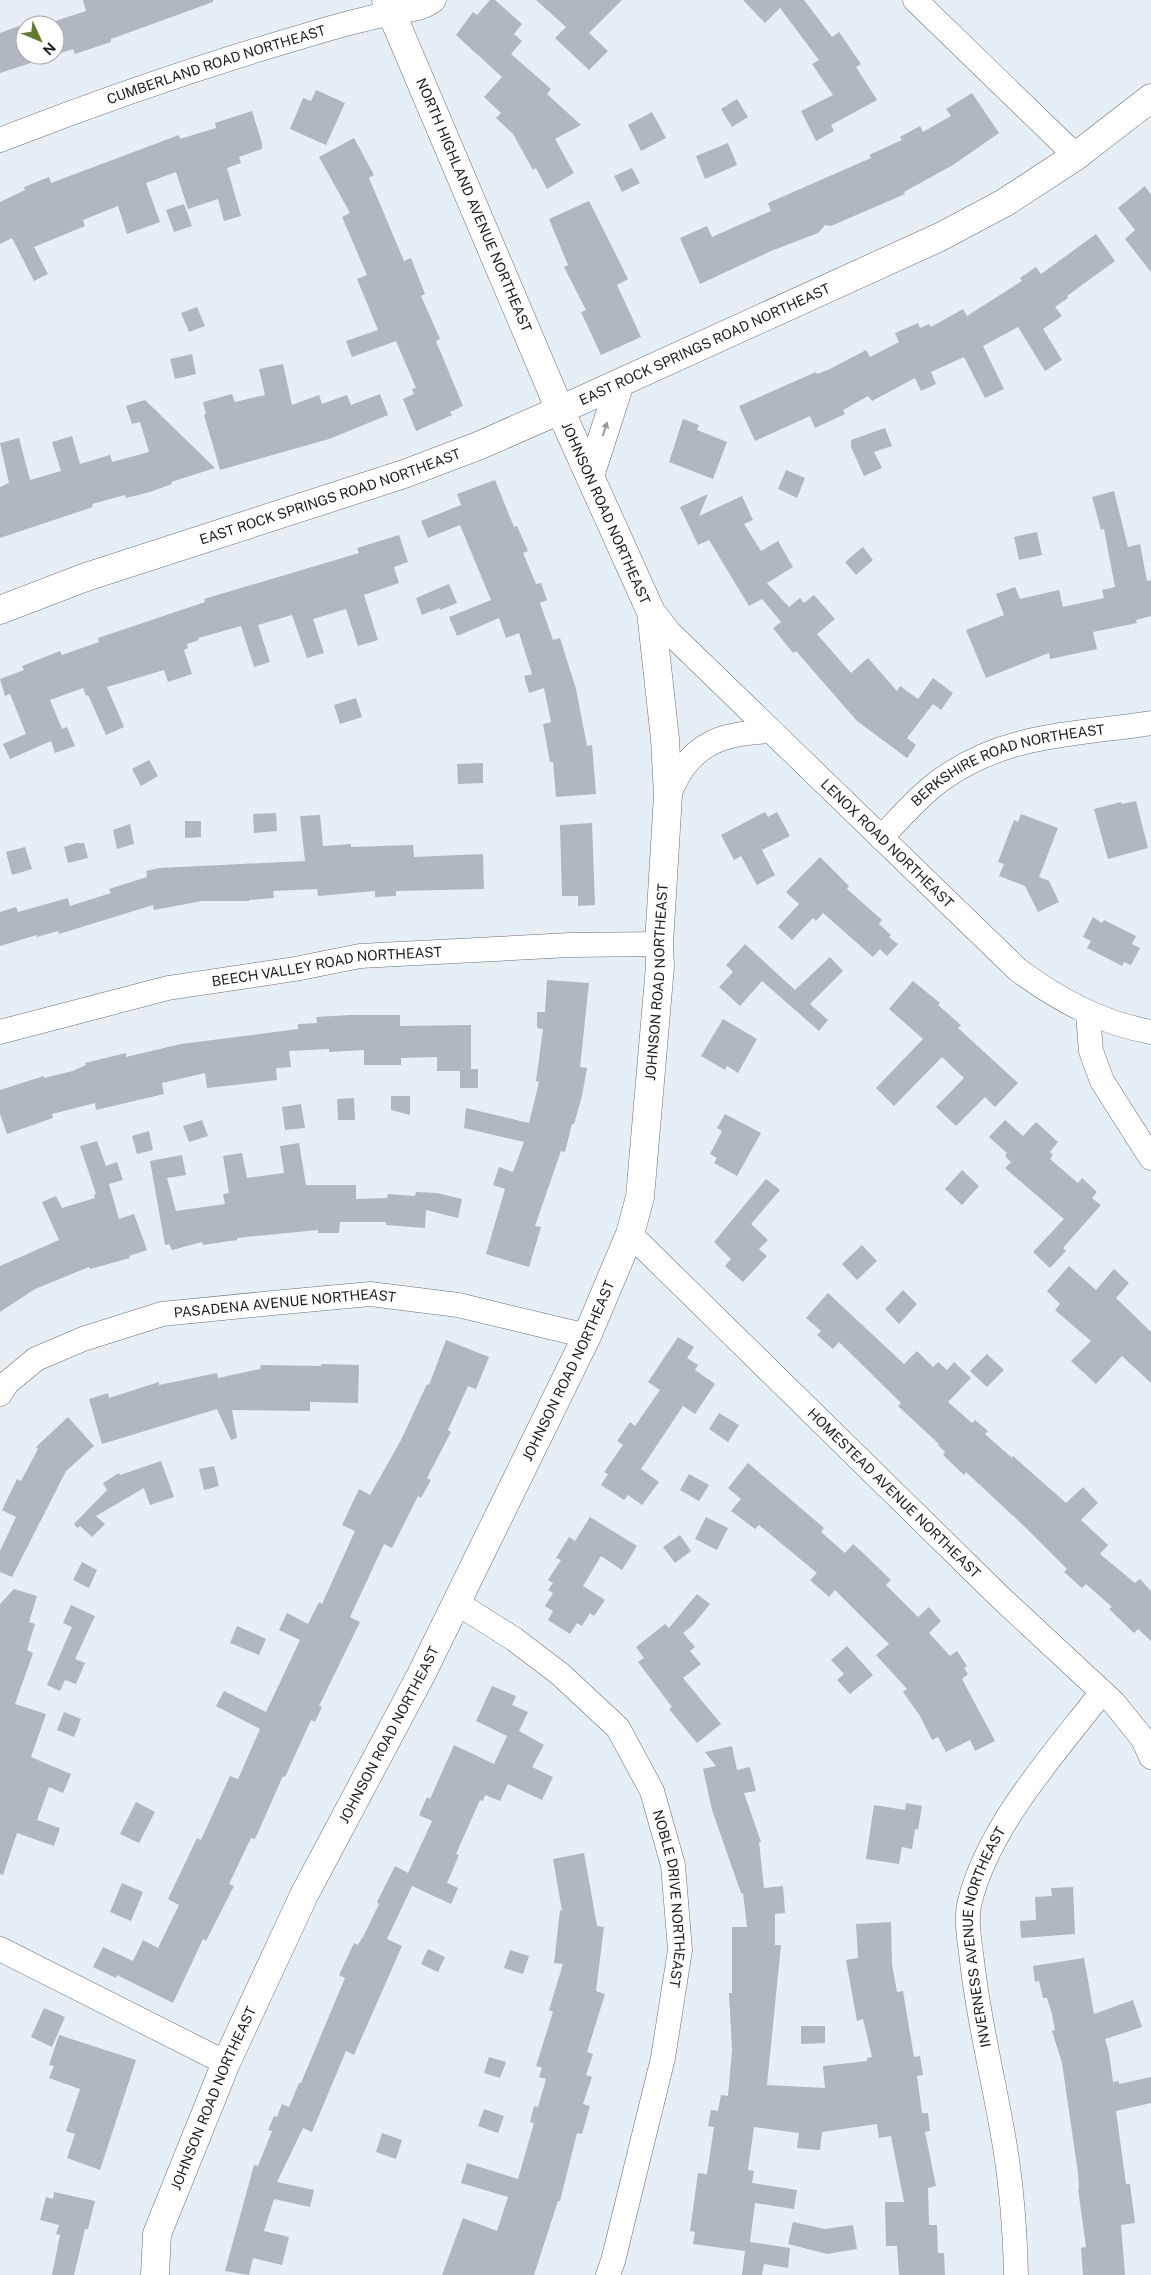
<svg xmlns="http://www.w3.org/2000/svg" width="1151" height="2275" font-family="'Public Sans',sans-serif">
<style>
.building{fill:#b0b7bf}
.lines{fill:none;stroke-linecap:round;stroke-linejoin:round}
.street-casing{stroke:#697076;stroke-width:25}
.secondary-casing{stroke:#697076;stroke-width:29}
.street{stroke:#fff;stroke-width:24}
.secondary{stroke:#fff;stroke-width:28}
.oneway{fill:#989a9b}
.labels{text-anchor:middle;stroke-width:5;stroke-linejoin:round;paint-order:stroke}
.street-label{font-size:14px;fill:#1b1e20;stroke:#fff}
</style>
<rect width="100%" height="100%" fill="#e6eef6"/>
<path class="building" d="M83 0H213V2L111 39V42L75 54 73 49 55 55V25H50L55 23V21L86 11Z
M490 0H495L522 24 514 34 522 41 511 54 551 89 547 94 581 125 555 139 574 173 547 189 536 168 533 170 513 134 496 118 501 113 484 97 502 77 456 35 473 12 477 15Z
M536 0H622L589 33 608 51 589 70 555 38 566 27Z
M743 0H804L832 37 839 32 861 64 856 67 877 100 831 125 834 131 816 141 801 111 833 95 812 64 819 60 780 8 765 23Z
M19 26 22 34 25 33V55H55L0 73V33Z
M316 90 345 103 326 145 290 129 303 98 311 101Z
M972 93 999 133 953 165 904 192 905 194 831 226 825 225 818 233 771 251 700 284 680 238 707 226 712 237 771 211 768 203 871 158 869 155 902 140 900 137 920 126 923 132 951 116 946 109Z
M737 99 748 117 732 127 721 109Z
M252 111 262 143V149L239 157 241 163 227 168 241 216 224 221 218 199 188 209 176 172 146 183 160 222 127 234 118 206 83 220 85 226 34 247 48 274 34 281 12 238 0 244V202L25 190 24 187 49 177 51 183 179 135 180 139 216 128 215 123Z
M652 112 666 138 641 151 628 125Z
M354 138 374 175 369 178 404 261 411 258 425 294 421 296 440 339 436 341 463 406 450 412 452 415 416 431 403 399 414 394 412 389 416 388 396 341 352 357 346 341 378 330 357 279 367 275 342 217 350 213 319 157Z
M728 143 737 165 705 179 696 156Z
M632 168 640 183 622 192 614 176Z
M1145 186 1151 195V272L1125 239 1135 230 1118 208Z
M589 201 628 279 617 285 641 337 601 355 581 312 586 310 564 267 568 265 549 219Z
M184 204 192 226 174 232 166 210Z
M1096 234 1115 261 1067 296 1068 298 1055 307 1062 316 1043 329 1062 360 1045 371 1018 327 983 346 1004 389 985 398 964 357 931 372 936 384 921 391 915 378 872 401 868 396 843 410 845 414 815 428 810 416 755 441 739 406 816 372 817 374 830 369 866 350 870 357 899 342 895 333 918 323 920 328 929 324 931 327 963 309 967 316 1022 281 1020 278 1036 267 1041 274Z
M197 307 205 326 189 332 181 313Z
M192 354 196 374 175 379 170 359Z
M283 364 292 405 319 395 322 404 347 395 351 405 380 394 388 415 329 439 220 470 204 415 206 414 203 402 232 394 235 402 265 395 259 369Z
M145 400 215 468 171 482 172 484 150 492 126 498 125 495 92 504 93 507 0 538V487L9 483 0 443 19 438 30 480 61 471 52 442 72 436 80 464 110 455 112 462 149 452 140 422 132 424 126 406Z
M683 419 699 425 697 430 727 442 713 479 669 462Z
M885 428 892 446 874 452 882 468 864 476 851 447V440Z
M786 470 805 478 797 498 778 489Z
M495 480 514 527 517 526 528 551 523 553 536 584 541 583 547 600 540 603 553 640 560 638 576 689 587 746 592 745 596 794 556 797 553 762H550L543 724 551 722 544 688 529 693 524 676 532 674 519 633 506 638 499 618 457 636 449 617 491 600 460 525 428 538 421 521 461 505 457 494Z
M1114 491 1128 547 1140 544 1147 581 1151 580V616L1136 620 1137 623 1093 632 1097 649 1050 659 1049 653 986 678 966 630 1004 615 996 594 1015 587 1020 599 1059 590 1063 607 1104 598 1102 590 1115 587 1104 529 1101 530 1092 497Z
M708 494 699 516 742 496 753 520 744 524 761 551 778 541 793 567 767 583 789 607 800 598 804 603 814 595 835 619 817 634 851 673 868 658 897 691 900 686 918 699 933 678 953 693 941 710 933 704 907 738 916 745 907 758 857 721 796 651 793 653 773 628 781 622 762 599 749 606 709 540 698 545 680 507Z
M1037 532 1042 555 1019 560 1014 537Z
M399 535 408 562 394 567 399 583 364 595 378 640 358 646 346 609 313 619 324 653 307 658 292 615 258 625 270 662 254 667 241 626 198 638 199 640 187 644 188 648 184 650 192 674 168 682 164 670 107 687 124 727 106 735 88 695 86 696 83 688 50 700 62 729 67 727 75 746 55 753 51 741 10 759 3 744 26 734 10 694 5 696 0 679 24 670 22 666 60 651 62 655 99 642 98 638 205 602 204 599 359 553 357 548Z
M863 547 873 560 856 575 845 562Z
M449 584 457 603 440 610V608L422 615 416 598Z
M356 698 362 717 340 724 334 705Z
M149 760 158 776 141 786 132 769Z
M483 763V783L458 784 457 764Z
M1136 801 1148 848 1108 859 1094 809 1121 802 1122 804Z
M765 812 768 817 777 812 790 836 762 850 775 875 757 885 741 856 734 860 721 835Z
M276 813 277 831 254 833 253 814Z
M1021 814 1058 828 1039 877 1049 881 1059 902 1038 912 1025 886 999 876 1004 864 998 862 1014 820 1018 822Z
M320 815 323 846 351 844V847L413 845 414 857 483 854 484 889 396 891V896L375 897V891L318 896 317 889 273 891 274 898 249 900V901H202L154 910 153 905 59 934 58 931 37 937V935L0 946V912L16 907 18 912 68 898 70 906 111 893 109 889 147 877 146 871 159 868 305 861 300 816Z
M185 821H201V837L185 838Z
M592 823 595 905 578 906V896H562L560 825Z
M130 824 134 844 117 849 113 830Z
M76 843H84L88 858 68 863 64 847Z
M25 847 32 869 12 875 6 852Z
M820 857 849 886 847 889 882 920 879 924 891 935 889 937 898 944 887 956 880 949 873 957 823 913 816 921 813 918 792 940 778 927 799 904 786 892Z
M1093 917 1102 923 1104 920 1136 936 1132 944 1140 948 1131 965 1124 962 1122 966 1087 948 1091 941 1083 937Z
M745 944 795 990 830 957 843 971 810 1004 828 1020 819 1031 762 981 740 1006 719 987 733 972 726 965Z
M547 980 589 983 580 1067 587 1068 582 1096 574 1124H572L565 1152 561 1151 535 1226 541 1227 529 1267 486 1254 505 1189 493 1185 499 1167 513 1172 524 1142 464 1128 466 1108 529 1123 539 1082 536 1081 543 1029 537 1028V1012H545Z
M913 981 940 1003 938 1005 961 1025 958 1028 1018 1083 995 1107 985 1097 956 1126 936 1107 964 1078 942 1057 894 1106 876 1088 923 1039 889 1009Z
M351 1015H400V1026L471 1025V1069H478V1088H460V1071H437V1057L401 1058V1065H364V1050L329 1052V1049L289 1051 291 1067 276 1068 277 1080 207 1088 205 1073 162 1083 164 1094 96 1110 95 1103 52 1114 53 1118 7 1134 0 1114V1090L44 1076V1078L73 1071 86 1065 85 1063 126 1053V1057L181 1044 298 1029V1024L317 1023 316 1017Z
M723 1019 757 1039 738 1073 727 1066 725 1070 701 1056Z
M391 1096H410V1115L391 1110Z
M354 1098 355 1120H338L337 1099Z
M301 1104 305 1128 285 1130 282 1107Z
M725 1114 761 1133 737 1176 714 1163 717 1158 710 1154 722 1131 717 1128Z
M202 1120 208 1136 189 1142 183 1126Z
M1005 1120 1023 1136 1036 1122 1058 1142 1050 1152 1053 1155 1050 1159 1078 1183 1082 1178 1097 1192 1092 1198 1101 1205 1063 1248 1066 1251 1050 1268 1033 1252 1064 1219 1005 1168 1011 1162 1005 1156 1007 1153 989 1137Z
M149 1131 153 1150 137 1154 132 1136Z
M97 1141 106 1166 117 1162 123 1180 109 1184 119 1219 134 1214 147 1250 129 1256 130 1258 90 1269 89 1267 35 1289 0 1312V1266L59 1240 42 1202 56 1196 62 1208 95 1198 94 1195 96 1194 80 1146Z
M299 1143 306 1185H356V1199L387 1198 388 1194 415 1196 416 1192 437 1193 462 1199 458 1218 426 1210 425 1228 386 1225V1222H340L339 1233H318V1230L237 1238V1240L203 1245 202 1242 172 1250 169 1244 165 1245 150 1161 182 1155 186 1175 167 1178 176 1211 225 1204 223 1194 229 1193 223 1156 242 1153 247 1178 284 1173 280 1146Z
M962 1170 979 1186 962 1205 945 1189Z
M766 1179 780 1190 751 1224 768 1240 759 1249 767 1256 743 1282 725 1266 731 1259 714 1242Z
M862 1245 877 1261 857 1280 842 1264Z
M1069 1266 1096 1290 1114 1269 1129 1283 1116 1298 1151 1332V1383L1122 1356 1096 1384 1071 1361 1091 1341 1055 1310 1060 1304 1047 1291Z
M903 1290 917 1304 899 1324 885 1309Z
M828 1293 904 1364 917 1351 933 1367 938 1362 947 1370 954 1362 971 1378 948 1402 972 1423 975 1420 988 1431 985 1434 1012 1458 1013 1456 1066 1503 1083 1487 1098 1503 1081 1520 1108 1545 1100 1554 1135 1583 1140 1579 1151 1591V1641L1138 1629 1134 1633 1109 1609 1112 1607 1086 1584 1082 1588 1064 1572 1067 1569 1025 1527 966 1472 964 1475 943 1455 945 1452 938 1445 939 1444 898 1406 901 1403 839 1342 833 1349 817 1335 821 1331 806 1318Z
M678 1337 694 1347 687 1358 698 1365 695 1370 715 1384 695 1414 683 1406 641 1469 659 1482 642 1505 628 1495 624 1500 601 1485 608 1474 604 1472 623 1445 617 1441 630 1422 635 1426 660 1390 648 1382Z
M446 1340 489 1357 476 1389 468 1386 448 1430 451 1432 427 1478 431 1480 421 1498 418 1496 392 1548 384 1544 350 1617 360 1622 319 1706 322 1707 315 1722 311 1720 285 1777 283 1776 255 1839 251 1838 229 1884 234 1886 206 1941 203 1939 173 2003 117 1975 116 1978 93 1967 103 1947 133 1961 143 1940 158 1948 179 1905 168 1899 197 1838 201 1840 230 1776 238 1779 260 1729 216 1706 224 1691 266 1712 300 1640 279 1630 287 1613 308 1624 319 1602 322 1604 355 1531 342 1525 359 1489 370 1495 401 1440 427 1384 429 1385Z
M987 1354 1004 1370 987 1387 970 1371Z
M321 1364 359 1365 358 1403 310 1402V1411L232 1410 237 1438 231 1440 217 1409 102 1444 89 1399 108 1393 109 1398 159 1382V1385L217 1373 218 1378 260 1369 261 1365 321 1366Z
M719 1413 739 1425 728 1442 709 1429Z
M68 1417 94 1446 66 1471 12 1577 0 1572V1551L16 1517 2 1510 17 1479 21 1481 38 1449 36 1447Z
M161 1461 174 1497 150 1505 144 1488 96 1516 105 1524 92 1537 80 1526 77 1528 74 1524 107 1490 103 1483 119 1473 120 1475Z
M748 1463 824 1528 821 1532 845 1553 853 1544 862 1552 891 1580 886 1585 918 1617 929 1607 941 1621 929 1633 950 1656 957 1651 967 1666 964 1668 968 1674 962 1679 995 1741 975 1751 970 1740 946 1752 938 1737 932 1740 920 1716 903 1692 907 1689 876 1655 889 1644 835 1590 829 1597 810 1580 817 1573 759 1525 755 1529 731 1511 741 1499 728 1488Z
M214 1466 219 1486 204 1490 199 1469Z
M689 1474 709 1485 699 1501 680 1490Z
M590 1517 637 1546 622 1570 601 1556 583 1586 605 1600 594 1616 590 1613 582 1626 577 1623 570 1634 548 1620 553 1611 545 1606 553 1593 548 1590 553 1583 548 1580 561 1560 556 1558 569 1537 575 1541Z
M706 1517 728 1528 717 1550 695 1539Z
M680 1535 691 1551 675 1563 663 1547Z
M82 1562 97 1570 89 1588 73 1580Z
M14 1589 37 1596 29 1622 35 1624 27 1650 33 1653 15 1704 46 1714 31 1757 71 1774 63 1793 49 1787 37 1820 60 1828 54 1846 17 1833 3 1875 0 1874V1604Z
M697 1594 710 1604 693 1625 683 1633 695 1647 690 1651 701 1664 683 1678 721 1724 697 1743 669 1709 672 1707 638 1662 644 1658 636 1647 665 1624 669 1628Z
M71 1605 95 1616 75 1659 85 1663 76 1684 65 1680 60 1691 47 1685 72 1627 63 1623Z
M237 1626 266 1639 259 1655 230 1643Z
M847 1646 873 1675 850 1694 837 1680 844 1674 831 1660Z
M492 1686 516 1696 512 1705 528 1712 519 1731 544 1745 532 1767 553 1777 542 1800 508 1784 500 1801 485 1795 483 1801 480 1800 456 1854 459 1855 447 1883 458 1888 451 1904 412 1886 387 1939 402 1946 354 2055 346 2051 312 2132 303 2128 277 2182 314 2190 310 2207 274 2199 264 2231 289 2237 282 2265 253 2258 249 2275 225 2271 254 2165 258 2166 272 2131 268 2130 274 2116 277 2117 282 2104 289 2107 299 2083H301L345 1978 339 1975 354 1943 358 1945 365 1933 379 1904 377 1902 395 1866 408 1873 432 1821 419 1815 427 1797 430 1799 454 1745 494 1764 507 1736 476 1721Z
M64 1712 81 1719 74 1737 57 1730Z
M732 1746 737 1770 750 1767 756 1791 744 1793 761 1842H759L764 1888 783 1886 785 1913 775 1914V1945H781L767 2085 825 2088 823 2066 867 2061V2058L872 2057 863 2019 857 2021 846 1960 858 1958 856 1924 891 1922 892 1964 897 1992 903 1991 914 2057 920 2056 923 2075 917 2076 922 2113H928L930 2131 925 2132 936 2186 928 2188 929 2225H937L938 2253H944L945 2275H899L897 2246H886L885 2202H904L891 2136 879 2138 877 2124 822 2132 820 2150 797 2148 799 2133 754 2127 748 2170 754 2171 752 2183 797 2190 794 2209 755 2203 750 2242 790 2248 788 2268 764 2264 762 2275H742L745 2251 693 2244 695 2232 690 2231 698 2173 707 2174 714 2127 708 2126 711 2110 718 2111 721 2095 728 2096 732 2050 729 1993H732V1927H747L743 1893H741L712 1810 703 1769 716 1766 705 1752Z
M136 1802 155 1812 139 1843 120 1834Z
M906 1803 922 1806 918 1830 915 1829 912 1849 902 1847 899 1864 866 1859 874 1805 905 1810Z
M584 1853 597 1926 604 1927 596 1991 605 1994 587 2052 593 2054 586 2075 592 2077 583 2104 590 2106 582 2134 577 2133 560 2201H558L534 2275H442L463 2218 497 2231 508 2197 461 2183 467 2163 518 2179 534 2123 530 2122 534 2106 538 2107 546 2079 539 2077 542 2068 536 2066 553 2012 549 2010 563 1964 554 1963 560 1910 562 1911 553 1859Z
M122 1883 143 1892 131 1921 110 1912Z
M1073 1887 1075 1934 1021 1938 1020 1921 1036 1920 1035 1897 1052 1896 1051 1888Z
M428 1949 445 1957 438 1972 421 1964Z
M510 1950 529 1956 523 1974 504 1968Z
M1084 1958 1094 2014 1133 2000 1142 2027 1105 2039 1109 2053 1113 2082 1119 2081V2084L1151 2077V2103L1116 2111 1126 2184H1130L1135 2223 1121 2225 1125 2275H1083L1081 2248 1086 2247 1078 2189H1079L1078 2173 1062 2063 1052 2031 1055 2030 1052 2014 1047 1998H1043L1039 1981 1035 1982 1033 1966Z
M44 2008 65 2017 52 2047 31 2037Z
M801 2026H825V2043L801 2044Z
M59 2035 136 2060 100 2170 67 2158 75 2134 66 2131 80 2089 49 2078 54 2066 49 2065Z
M489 2057 506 2062 500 2078 484 2073Z
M484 2109 504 2116 498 2133 478 2126Z
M382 2133 402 2140 396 2159 376 2152Z
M54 2192 95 2201 88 2229H85L74 2275H52L60 2235 56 2234 59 2225 40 2220 46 2197 53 2199Z
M793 2222 825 2229 853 2225 857 2249 827 2254 788 2244Z"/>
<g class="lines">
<defs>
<g id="street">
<path d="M915 0 1076 156"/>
<path id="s1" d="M0 140C100 101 201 66 304 36 333 27 363 19 392 13 408 9 421 10 434 0"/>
<path id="s2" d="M651 612 656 615 669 632 1018 970C1059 1000 1101 1023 1151 1032"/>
<path d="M668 795C674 785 678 773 686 764 708 736 738 733 771 731"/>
<path id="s3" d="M881 838C899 819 917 798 938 782 1004 733 1074 735 1151 723"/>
<path d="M1088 1014 1091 1051 1102 1081 1151 1158"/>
<path id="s4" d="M0 1032 168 988 295 969 360 956 570 945 659 944"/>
<path id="s5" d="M630 1234 1001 1598 1114 1703 1143 1739 1151 1757"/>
<path id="s6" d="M0 1394 7 1383 36 1359 83 1339 162 1314 273 1303 370 1294 458 1305 587 1336"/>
<path id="s7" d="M457 1603 514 1639 560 1674 618 1728 652 1791 673 1865 680 1950 663 2058 613 2261 608 2275"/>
<path d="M0 1949 226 2063"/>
<path id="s8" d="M1016 2275C1015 2232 1012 2190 1005 2147 995 2085 979 2024 972 1961 970 1943 965 1920 970 1901 989 1825 1055 1753 1102 1692"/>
</g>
<g id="secondary">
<path d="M590 476 620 383"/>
<path id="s9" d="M0 610 86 577 404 474 478 446 560 410 940 237 1004 203 1076 156 1151 98"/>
<path id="s10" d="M155 2275 157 2234 226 2063 304 1895 421 1675 587 1336 630 1234 640 1197 660 966 659 944 668 795 665 739 651 612 560 410 386 0"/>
</g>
</defs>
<use href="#street" class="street-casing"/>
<use href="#secondary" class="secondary-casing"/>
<use href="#street" class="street"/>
<use href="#secondary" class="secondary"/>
</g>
<defs><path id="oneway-solid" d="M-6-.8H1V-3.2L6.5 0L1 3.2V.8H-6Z" transform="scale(1.25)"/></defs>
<use class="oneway" href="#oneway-solid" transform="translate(605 429) rotate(-72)"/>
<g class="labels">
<g class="street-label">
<text dy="5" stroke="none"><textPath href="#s1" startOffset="229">CUMBERLAND ROAD NORTHEAST</textPath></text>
<text transform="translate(474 205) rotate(67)" y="5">NORTH HIGHLAND AVENUE NORTHEAST</text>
<text dy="5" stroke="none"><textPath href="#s9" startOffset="754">EAST ROCK SPRINGS ROAD NORTHEAST</textPath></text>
<text dy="5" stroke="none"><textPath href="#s9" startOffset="349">EAST ROCK SPRINGS ROAD NORTHEAST</textPath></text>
<text transform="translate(606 513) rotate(66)" y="5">JOHNSON ROAD NORTHEAST</text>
<text dy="5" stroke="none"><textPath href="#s3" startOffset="152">BERKSHIRE ROAD NORTHEAST</textPath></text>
<text dy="5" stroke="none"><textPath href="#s2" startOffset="331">LENOX ROAD NORTHEAST</textPath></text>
<text dy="5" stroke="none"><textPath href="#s4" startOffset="334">BEECH VALLEY ROAD NORTHEAST</textPath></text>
<text dy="5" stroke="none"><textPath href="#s10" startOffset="1402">JOHNSON ROAD NORTHEAST</textPath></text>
<text dy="5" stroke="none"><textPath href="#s6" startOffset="308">PASADENA AVENUE NORTHEAST</textPath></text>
<text dy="5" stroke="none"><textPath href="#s10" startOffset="998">JOHNSON ROAD NORTHEAST</textPath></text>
<text dy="5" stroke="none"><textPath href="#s5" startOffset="370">HOMESTEAD AVENUE NORTHEAST</textPath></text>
<text dy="5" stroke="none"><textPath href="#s10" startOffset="592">JOHNSON ROAD NORTHEAST</textPath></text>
<text dy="5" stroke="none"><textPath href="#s7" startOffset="386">NOBLE DRIVE NORTHEAST</textPath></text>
<text dy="5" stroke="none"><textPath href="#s8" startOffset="344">INVERNESS AVENUE NORTHEAST</textPath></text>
<text dy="5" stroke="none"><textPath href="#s10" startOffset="188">JOHNSON ROAD NORTHEAST</textPath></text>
</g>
</g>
<g transform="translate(40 40) rotate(134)"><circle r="24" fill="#ffffff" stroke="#a4a5a6"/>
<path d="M0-4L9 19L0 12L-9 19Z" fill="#657b2c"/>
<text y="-8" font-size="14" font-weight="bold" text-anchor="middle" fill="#1b1e20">N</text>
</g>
</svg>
